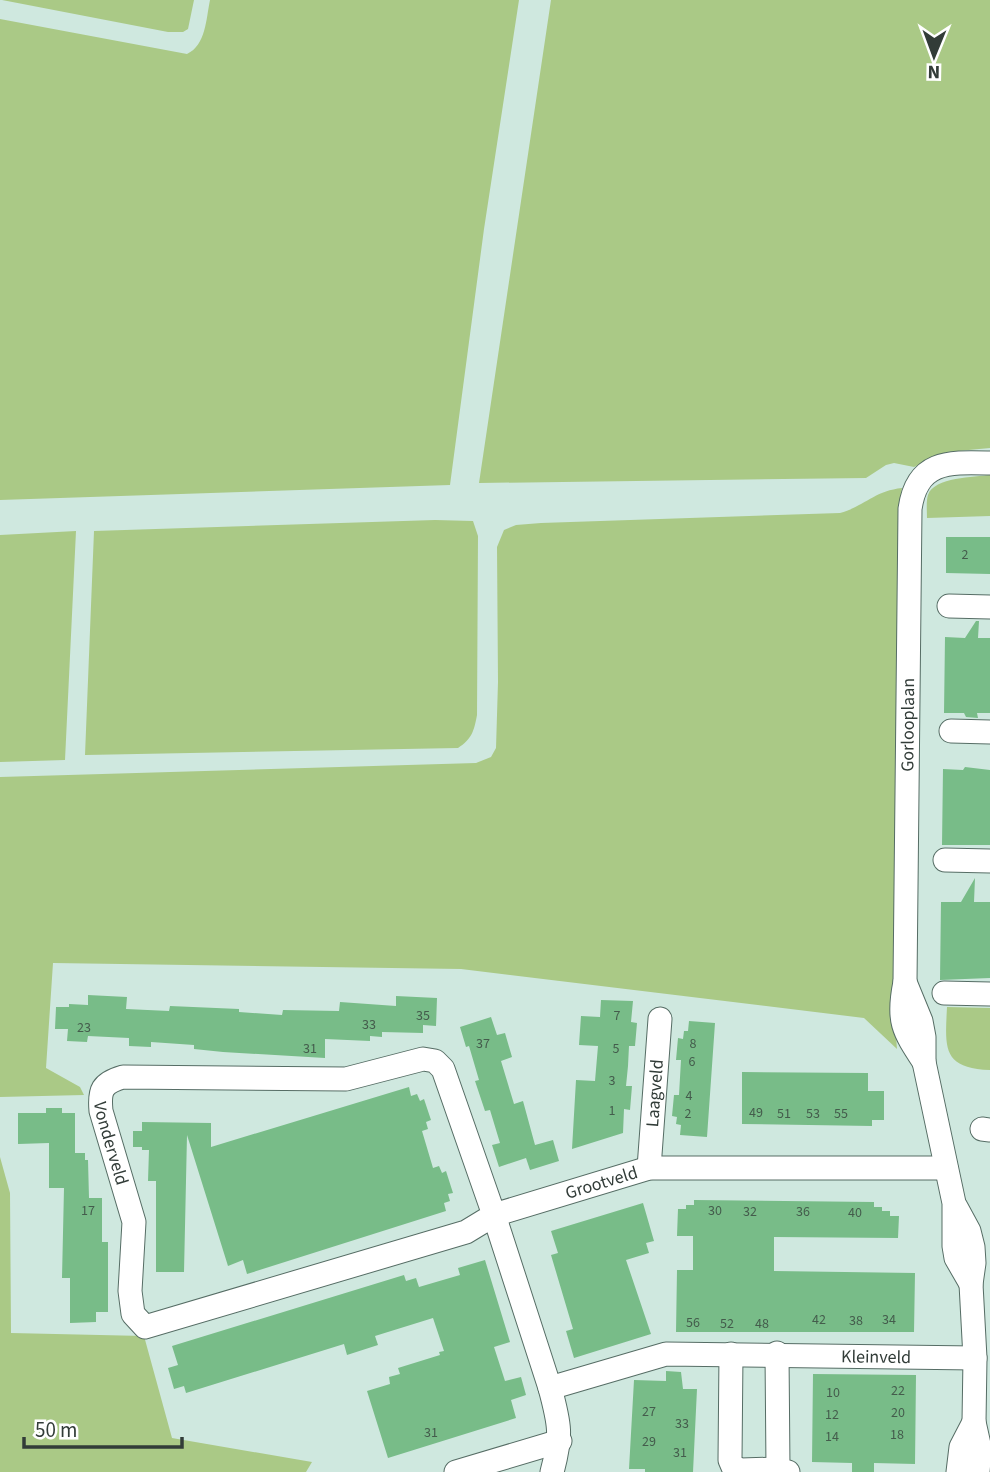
<svg xmlns="http://www.w3.org/2000/svg" width="990" height="1472" font-family="'Source Sans 3',sans-serif">
<style>
.green{fill:#aac986}
.building{fill:#78bc88}
.lines{fill:none;stroke-linecap:round;stroke-linejoin:round}
.minor-casing{stroke:#566d65;stroke-width:25}
.minor{stroke:#fff;stroke-width:23}
.labels{text-anchor:middle;stroke-width:7;stroke-linejoin:round;paint-order:stroke}
.number-label{font-size:14px;fill:#445c4c}
.street-label{font-size:18px;fill:#323c38;stroke:#fff}
</style>
<rect width="100%" height="100%" fill="#cfe8df"/>
<path class="green" d="M2 0H194L188 29 183 32H168Z
M210 0H519L484 229 450 485 0 500V19L187 54C206 45 206 19 210 0Z
M551 0H990V448L947 452 914 467 894 463 886 465 866 478 479 483Z
M990 475V516L927 518C927 511 926 501 928 495 934 477 975 477 990 475Z
M902 488 899 517 894 1010 897 1049 864 1018 461 969 53 963 46 1068 80 1087 84 1095 0 1097V777L476 763 491 757 496 748 498 682 497 547 504 530 516 525 541 523 840 513C865 506 874 491 902 488Z
M435 520 473 521 478 536 477 715C474 731 472 739 458 748L85 755 94 531Z
M76 531 65 760 0 762V535Z
M947 1007 990 1008V1070C942 1068 945 1048 947 1007Z
M0 1157 10 1193 11 1333 144 1336 172 1438 312 1462 306 1472H0Z"/>
<path class="building" d="M946 537H990V574L946 573Z
M976 621H979L978 638H990V713H977L978 718 966 717 964 713H944L945 637 965 638Z
M965 767 990 770V845H942L943 769 963 770Z
M975 878 974 902H990V978L940 980 941 902H961Z
M88 995 127 997 126 1009 169 1011 170 1006 239 1009V1012L282 1015 283 1010 339 1011 340 1002 396 1006V996L437 998 436 1026 423 1025V1033L382 1032V1037L370 1036V1041L325 1039V1058L223 1052 194 1049V1045L151 1042V1047L129 1046V1038L88 1036 87 1042 67 1041 68 1029H55L56 1007H69V1004L88 1005Z
M601 1000 633 1001 631 1022 637 1023 635 1046H629L628 1066 626 1086H632L630 1110 624 1109 623 1133 572 1149 576 1080 595 1081 598 1046 579 1045 581 1016 600 1017Z
M491 1017 497 1035 505 1033 512 1057 501 1061 514 1104 523 1101 535 1145 553 1140 559 1161 530 1170 526 1158 499 1167 492 1145 500 1143 490 1110 485 1111 475 1081 479 1080 469 1046 466 1047 460 1027Z
M689 1021 715 1023 707 1137 680 1135 681 1125 676 1124 677 1117 672 1116 674 1095H679L681 1060H676L678 1038 683 1039 684 1031H688Z
M742 1072 868 1073V1091H884V1120H872V1126L742 1124Z
M409 1087 411 1096 417 1094 420 1101 424 1099 431 1120 426 1122 428 1129 422 1131 433 1168 439 1166 442 1173 446 1171 453 1193 448 1194 450 1201 444 1203 446 1211 247 1274 243 1260 228 1266 187 1135 184 1272H156V1181H148L149 1150H142V1147H133V1131H142V1122L211 1123V1147Z
M46 1108H62V1113H75V1153H85V1160H88L89 1198H102V1242H108V1312H96V1322L70 1323V1278H62L64 1188H49V1143L18 1144V1113H46Z
M694 1200 874 1202V1207H882V1211H890V1216H899L898 1238 774 1237V1271L915 1273 914 1332H676L677 1270H693V1236H677L678 1209H686V1205H694Z
M643 1203 654 1241 646 1243 649 1253 626 1260 651 1334 574 1358 566 1331 573 1329 551 1255 558 1253 551 1231Z
M485 1260 510 1342 494 1347 505 1381 521 1377 526 1395 511 1400 516 1418 388 1458 367 1391 390 1384 389 1377 400 1374 398 1368 440 1355 439 1352 444 1351 433 1318 375 1336 378 1345 347 1355 344 1344 186 1393 184 1386 174 1389 168 1368 178 1365 172 1346 404 1275 406 1281 416 1278 419 1287 460 1275 458 1268Z
M666 1371 681 1372 683 1389H697L693 1472H645V1469H629L634 1380 666 1381Z
M813 1374 916 1375 915 1464 874 1463V1472H852V1463L812 1462Z"/>
<g class="lines">
<defs>
<g id="minor">
<path d="M949 606 990 607"/>
<path d="M951 731 990 732"/>
<path d="M945 860 990 861"/>
<path d="M905 982 921 1021 924 1037V1062L954 1203V1246L956 1258 971 1284"/>
<path d="M944 993 990 994"/>
<path id="s1" d="M924 1062C903 1030 897 1021 905 982L910 509C917 460 949 462 990 463"/>
<path d="M982 1129 990 1130"/>
<path id="s2" d="M649 1168 660 1019"/>
<path d="M956 1207 969 1231 973 1247 974 1263 971 1284 975 1358 974 1422 980 1449 978 1472"/>
<path d="M777 1353 778 1469 788 1472"/>
<path d="M731 1354 730 1460 733 1467 741 1470 778 1469"/>
<path id="s3" d="M550 1388 666 1354 975 1358"/>
<path d="M456 1472 560 1441"/>
<path id="s4" d="M552 1472C562 1435 560 1425 550 1388L494 1215 443 1069 435 1061 423 1059 346 1079 123 1077C102 1083 99 1090 101 1111L134 1222 130 1291 133 1314 145 1327 466 1232 494 1215 649 1168H946"/>
<path d="M958 1472 961 1447 974 1422"/>
</g>
</defs>
<use href="#minor" class="minor-casing"/>
<use href="#minor" class="minor"/>
</g>
<g class="labels">
<g class="number-label">
<text x="965" y="559">2</text>
<text x="423" y="1020">35</text>
<text x="617" y="1020">7</text>
<text x="369" y="1029">33</text>
<text x="84" y="1032">23</text>
<text x="483" y="1048">37</text>
<text x="693" y="1048">8</text>
<text x="310" y="1053">31</text>
<text x="616" y="1053">5</text>
<text x="692" y="1066">6</text>
<text x="612" y="1085">3</text>
<text x="689" y="1100">4</text>
<text x="612" y="1115">1</text>
<text x="756" y="1117">49</text>
<text x="688" y="1118">2</text>
<text x="784" y="1118">51</text>
<text x="813" y="1118">53</text>
<text x="841" y="1118">55</text>
<text x="88" y="1215">17</text>
<text x="715" y="1215">30</text>
<text x="750" y="1216">32</text>
<text x="803" y="1216">36</text>
<text x="855" y="1217">40</text>
<text x="819" y="1324">42</text>
<text x="889" y="1324">34</text>
<text x="856" y="1325">38</text>
<text x="693" y="1327">56</text>
<text x="727" y="1328">52</text>
<text x="762" y="1328">48</text>
<text x="898" y="1395">22</text>
<text x="833" y="1397">10</text>
<text x="649" y="1416">27</text>
<text x="898" y="1417">20</text>
<text x="832" y="1419">12</text>
<text x="682" y="1428">33</text>
<text x="431" y="1437">31</text>
<text x="897" y="1439">18</text>
<text x="832" y="1441">14</text>
<text x="649" y="1446">29</text>
<text x="680" y="1457">31</text>
</g>
<g class="street-label">
<text dy="6" stroke="none"><textPath href="#s1" startOffset="343">Gorlooplaan</textPath></text>
<text dy="6" stroke="none"><textPath href="#s2" startOffset="75">Laagveld</textPath></text>
<text dy="6" stroke="none"><textPath href="#s4" startOffset="828">Vonderveld</textPath></text>
<text dy="6" stroke="none"><textPath href="#s4" startOffset="1500">Grootveld</textPath></text>
<text dy="6" stroke="none"><textPath href="#s3" startOffset="331">Kleinveld</textPath></text>
</g>
</g>
<g transform="translate(934 56) rotate(181)" stroke="#ffffff" stroke-width="5" paint-order="stroke">
<path d="M0-5L12 26L0 18L-12 26Z" fill="#323c38"/>
<text y="-10" font-size="19" font-weight="bold" text-anchor="middle" fill="#323c38">N</text>
</g>
<path d="M24 1437v10h158v-10" fill="none" stroke="#323c38" stroke-width="3.5"/>
<text x="35" y="1437" font-size="21" fill="#323c38" stroke="#ffffff" stroke-width="5" paint-order="stroke">50 m</text>
</svg>
